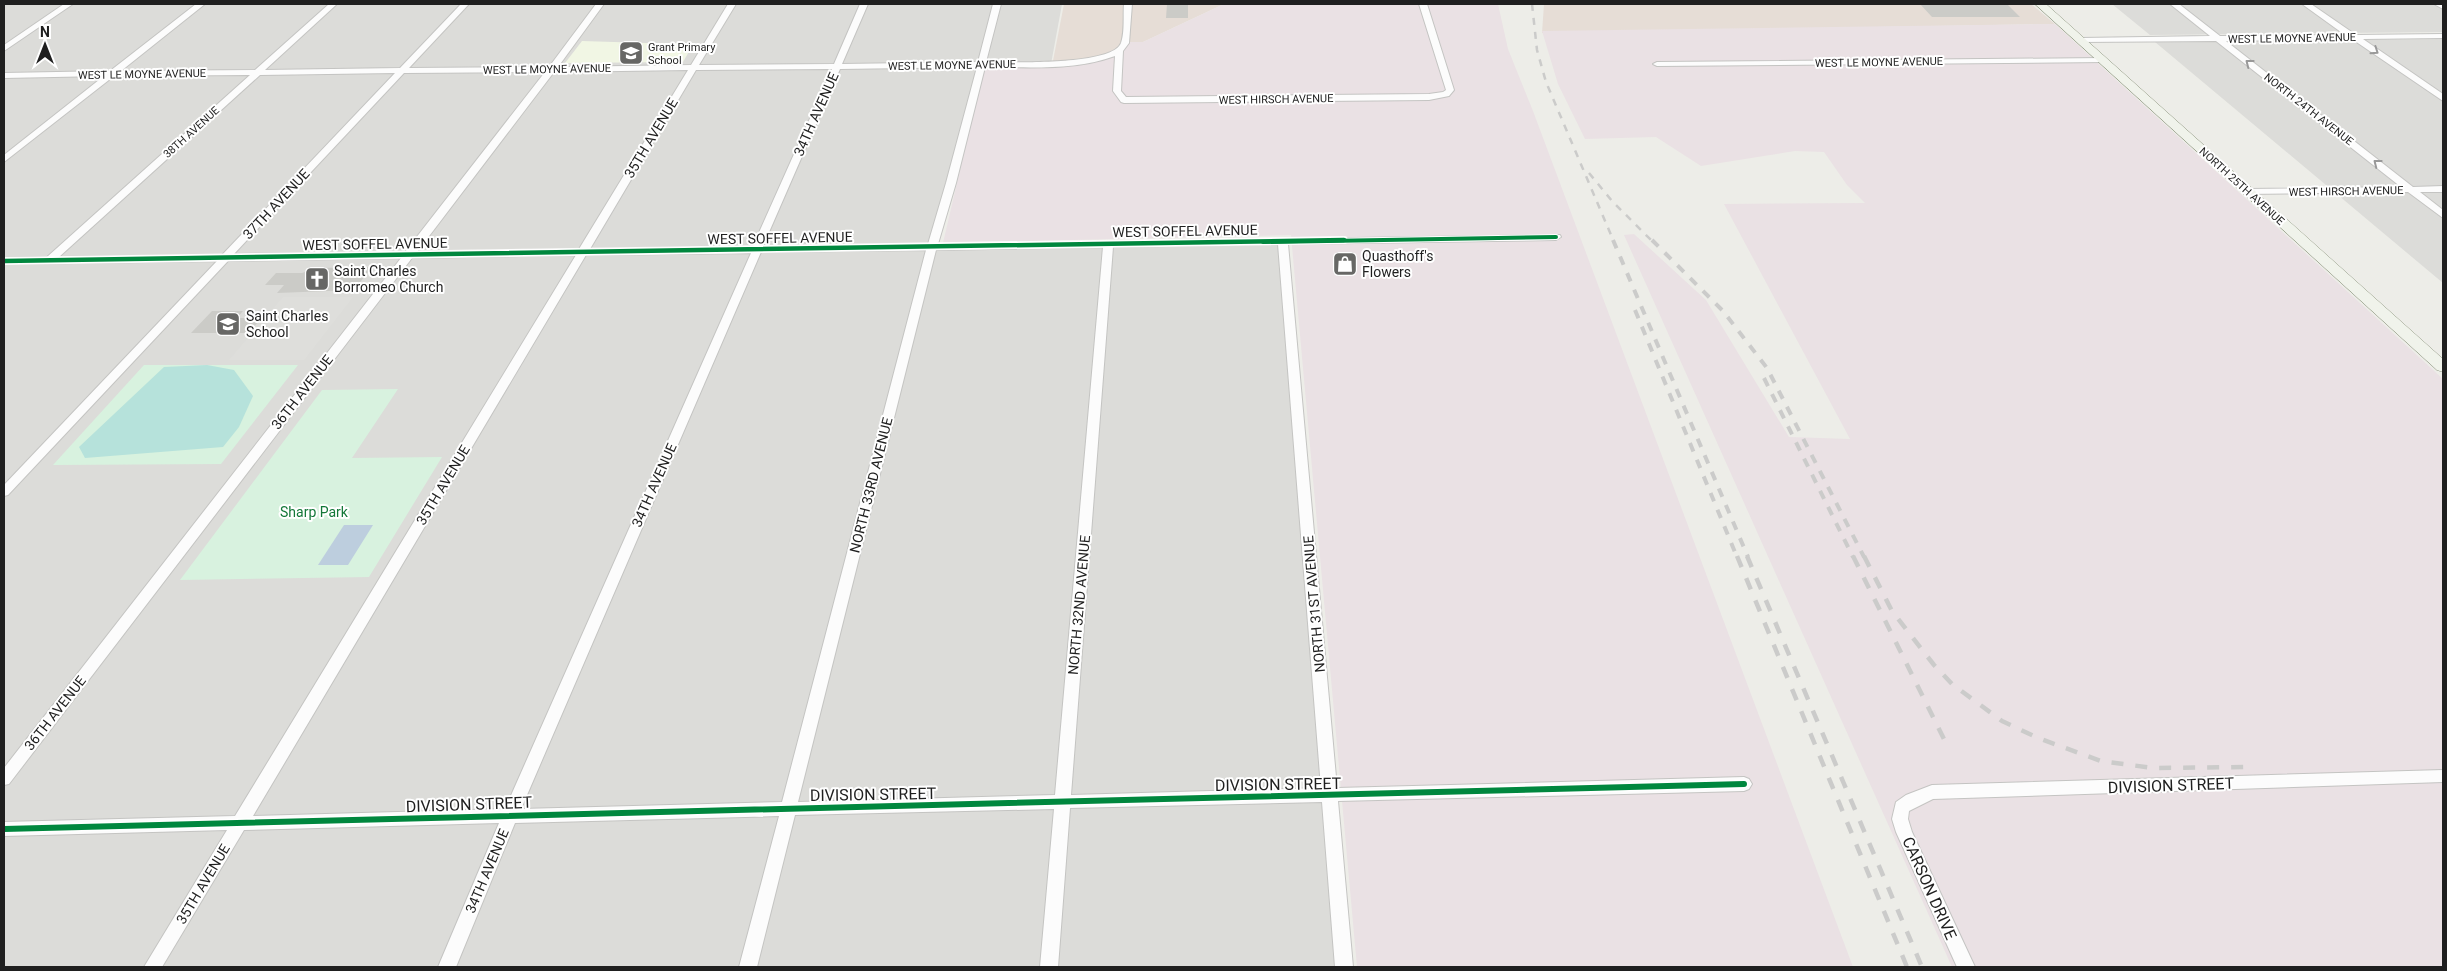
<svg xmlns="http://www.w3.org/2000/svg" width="2447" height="971" font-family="Roboto,sans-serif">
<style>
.residential{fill:#dcdcd9}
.commercial{fill:#e6ddd6}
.industrial{fill:#eae1e4}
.education{fill:#f1f6e4}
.park{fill:#d8f2df}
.pitch{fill:#b6e2db}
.parking{fill:#dededb}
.water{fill:#bdcede}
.building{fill:#cbcbc7}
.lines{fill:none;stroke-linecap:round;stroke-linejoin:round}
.street-casing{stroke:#c4c4c2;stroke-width:2}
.secondary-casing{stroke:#8f9781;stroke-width:1}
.street{fill:#fcfcfc;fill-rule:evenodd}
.secondary{fill:#f0f3eb;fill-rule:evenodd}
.rail-far2{stroke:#cbcbca;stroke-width:2.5;stroke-dasharray:7 7;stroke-linecap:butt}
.rail-far1{stroke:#cbcbca;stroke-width:4;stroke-dasharray:9 9;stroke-linecap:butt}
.rail{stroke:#cbcbca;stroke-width:4.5;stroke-dasharray:12 12;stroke-linecap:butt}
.cycleway-far2-casing{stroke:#fff;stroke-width:6}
.cycleway-far1-casing{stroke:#fff;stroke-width:8}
.cycleway-casing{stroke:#fff;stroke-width:9}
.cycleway-far2{stroke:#00873e;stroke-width:4}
.cycleway-far1{stroke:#00873e;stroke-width:4.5}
.cycleway{stroke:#00873e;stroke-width:6}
.oneway{stroke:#999}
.labels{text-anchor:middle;stroke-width:4;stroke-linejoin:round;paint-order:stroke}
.far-street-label{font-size:11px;fill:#1f1f1f;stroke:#fff}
.far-poi-label{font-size:11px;fill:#1f1f1f;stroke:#fff;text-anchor:start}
.street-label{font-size:14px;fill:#1f1f1f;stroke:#fff}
.poi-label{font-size:14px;fill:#1f1f1f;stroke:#fff;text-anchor:start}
.park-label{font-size:14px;fill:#137738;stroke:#fff}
.near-street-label{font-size:16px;fill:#1f1f1f;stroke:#fff}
</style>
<rect width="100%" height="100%" fill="#edede8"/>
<path class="residential" d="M4 4H1062L1051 64 981 65 932 246 1283 241 1344 967H4Z
M2112 4H2443V32L2150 35Z
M2443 39V283L2155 42Z"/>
<path class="commercial" d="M1064 4H1224L1143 42H1129L1083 65 1052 66Z
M1544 4H2031L2055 24 1542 33Z"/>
<path class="industrial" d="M1224 4H1498L1508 49 1533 111 1853 967H1357L1291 235 943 243 984 67 1083 65 1129 42H1143Z
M2055 24 2443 379V967H1952L1624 235 1634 234 1706 300 1789 437 1850 439 1724 204 1865 203 1847 185 1824 152 1795 151 1701 166 1656 137 1585 139 1558 84 1542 31Z"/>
<path class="education" d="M582 41 646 43H694L683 62 565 63Z"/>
<path class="park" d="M144 365H298L221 464 53 465Z
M398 389 352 458 442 457 369 577 180 580 322 390Z"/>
<path class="pitch" d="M207 365 234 370 253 396 239 427 223 447 85 458 79 447 164 367Z"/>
<path class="parking" d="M283 297H353L304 360H229Z"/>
<path class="water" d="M344 525H373L348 565H318Z"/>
<path class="building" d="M1167 4 1188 5V18H1166Z
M1920 4H2007L2020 17H1932Z
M372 267 354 290 277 293 284 285H265L276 273H302L316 268Z
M212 311H243L237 318H262L248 333H191Z"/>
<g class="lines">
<defs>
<path id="street" d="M64 4H73L4 51V45Z
M196 4H205L121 71 255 70 329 4H337L265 70 400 68 461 4H469L409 68 549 67 596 4H604L558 67 691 65 728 4H736L699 65 834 64 860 4H868L842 64 978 62 993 4H1001L986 62C1009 62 1112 66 1121 43 1125 32 1123 15 1124 4H1132L1129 43 1123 51 1121 91 1126 97 1429 94 1443 92 1446 90 1419 4H1427L1454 90 1449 96 1429 100 1124 103 1121 102 1113 91 1115 56C1074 71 1028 67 985 67L956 183 938 244 1560 235 1561 237 1556 240 1288 244 1337 788 1744 777 1749 779 1752 784 1749 789 1744 791 1338 801 1353 967H1335L1322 802 1070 808 1058 967H1040L1054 809 795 815 757 967H739L779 816 515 823 456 967H438L499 823 244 830 162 967H144L227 830 4 836V822L235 816 576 255 412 258 9 784 4 785V768L401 258 228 261 8 495 4 496V485L217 261 4 264V258L47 257 250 75 114 76 4 162V155L104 76 4 78V73L110 71ZM977 67 946 183 928 244 763 246 840 69ZM832 69 753 246 590 249 696 70ZM688 70 579 249 417 252 554 72ZM545 72 405 252 234 254 404 73ZM395 73 222 255 59 257 260 75ZM1278 244 1321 788 1071 795 1113 247ZM1103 247 1055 795 798 802 936 250ZM926 250 782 802 521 809 761 252ZM751 253 505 809 253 816 586 255Z
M2170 4H2179L2220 36 2345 35 2302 4H2311L2356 35 2443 34V38L2363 39 2443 94V101L2352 39 2226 41 2413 187 2443 186V192H2420L2443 210V218L2408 192 2246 194 2244 192 2249 189 2401 187 2216 41 2081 42 2077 40 2081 38 2210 36Z
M2434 4H2443V9Z
M2102 58 2106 60 2105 62 1657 66 1653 64 1657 62Z
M2443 770V782L1933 799 1909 811 1908 819 1912 832 1975 967H1957L1896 832 1892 819 1896 802 1906 795 1932 785Z"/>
<path id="secondary" d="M2035 4H2046L2443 359V372L2437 370Z"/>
</defs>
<use href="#street" class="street-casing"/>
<use href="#secondary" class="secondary-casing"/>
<use href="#street" class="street"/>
<use href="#secondary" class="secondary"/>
<path class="rail-far2" d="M1532 4 1537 50 1546 82 1614 242
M1589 173 1612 201 1653 242"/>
<path class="rail-far1" d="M1613 240 1748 557
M1652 240 1723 311 1767 368 1864 557
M1635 310 1737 557
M1764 378 1853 557"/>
<path class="rail" d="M1737 556 1907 967
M1747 556 1922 967
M1853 556 1946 743
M1864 556 1892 611 1934 665 1952 684 2002 721 2038 738 2101 761 2153 768 2254 767"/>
<defs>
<path id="cycleway-far2" d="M1263 242 1556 237"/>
<path id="cycleway-far1" d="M4 261 1344 240"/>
<path id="cycleway" d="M4 829 1744 784"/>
</defs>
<use href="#cycleway-far2" class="cycleway-far2-casing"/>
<use href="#cycleway-far1" class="cycleway-far1-casing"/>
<use href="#cycleway" class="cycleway-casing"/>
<use href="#cycleway-far2" class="cycleway-far2"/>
<use href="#cycleway-far1" class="cycleway-far1"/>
<use href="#cycleway" class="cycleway"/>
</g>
<defs><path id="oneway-chevron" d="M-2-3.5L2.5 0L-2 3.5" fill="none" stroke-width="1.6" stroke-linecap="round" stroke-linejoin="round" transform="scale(1.25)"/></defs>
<g class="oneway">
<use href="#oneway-chevron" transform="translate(2375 51) rotate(34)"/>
<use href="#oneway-chevron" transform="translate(2249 63) rotate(-142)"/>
<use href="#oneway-chevron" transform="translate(2377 163) rotate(-142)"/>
</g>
<defs>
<symbol id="school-square" viewBox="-11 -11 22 22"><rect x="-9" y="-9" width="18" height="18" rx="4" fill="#676765" stroke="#fff"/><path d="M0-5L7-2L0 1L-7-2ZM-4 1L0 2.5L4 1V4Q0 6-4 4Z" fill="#fff"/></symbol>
<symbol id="shop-square" viewBox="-11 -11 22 22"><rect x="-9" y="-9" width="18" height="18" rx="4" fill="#676765" stroke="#fff"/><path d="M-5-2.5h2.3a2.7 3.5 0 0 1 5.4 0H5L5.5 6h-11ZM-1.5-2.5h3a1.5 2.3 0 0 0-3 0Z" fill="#fff"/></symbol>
<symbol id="church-square" viewBox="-11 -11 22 22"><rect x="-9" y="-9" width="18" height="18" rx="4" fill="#676765" stroke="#fff"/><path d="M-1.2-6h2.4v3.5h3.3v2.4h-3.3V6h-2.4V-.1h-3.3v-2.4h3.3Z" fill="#fff"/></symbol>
</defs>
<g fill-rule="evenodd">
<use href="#school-square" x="617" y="39" width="28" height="28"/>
<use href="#shop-square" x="1331" y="250" width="28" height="28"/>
<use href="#church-square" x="303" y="265" width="28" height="28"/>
<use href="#school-square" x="214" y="310" width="28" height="28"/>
</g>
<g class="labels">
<g class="far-street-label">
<text transform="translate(2292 38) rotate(-1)" y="4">WEST LE MOYNE AVENUE</text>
<text transform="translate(1879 62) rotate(-1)" y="4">WEST LE MOYNE AVENUE</text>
<text transform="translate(952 65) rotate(-1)" y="4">WEST LE MOYNE AVENUE</text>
<text transform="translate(547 69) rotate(-1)" y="4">WEST LE MOYNE AVENUE</text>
<text transform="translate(142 74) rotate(-1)" y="4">WEST LE MOYNE AVENUE</text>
<text transform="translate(1276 99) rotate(-1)" y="4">WEST HIRSCH AVENUE</text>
<text transform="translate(2309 109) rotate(38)" y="4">NORTH 24TH AVENUE</text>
<text transform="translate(191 132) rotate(-42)" y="4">38TH AVENUE</text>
<text transform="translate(2242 186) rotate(42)" y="4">NORTH 25TH AVENUE</text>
<text transform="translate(2346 191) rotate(-1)" y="4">WEST HIRSCH AVENUE</text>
</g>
<g class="far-poi-label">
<text x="648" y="51">Grant Primary<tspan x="648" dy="13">School</tspan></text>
</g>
<g class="street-label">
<text transform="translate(816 114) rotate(-66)" y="5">34TH AVENUE</text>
<text transform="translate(651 138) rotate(-59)" y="5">35TH AVENUE</text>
<text transform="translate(276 204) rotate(-47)" y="5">37TH AVENUE</text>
<text transform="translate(1185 231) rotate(-1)" y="5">WEST SOFFEL AVENUE</text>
<text transform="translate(780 238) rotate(-1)" y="5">WEST SOFFEL AVENUE</text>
<text transform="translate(375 244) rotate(-1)" y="5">WEST SOFFEL AVENUE</text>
<text transform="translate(302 392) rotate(-52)" y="5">36TH AVENUE</text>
<text transform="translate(443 485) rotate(-59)" y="5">35TH AVENUE</text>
<text transform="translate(654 485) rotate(-66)" y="5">34TH AVENUE</text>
<text transform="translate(871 485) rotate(-76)" y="5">NORTH 33RD AVENUE</text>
<text transform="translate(1314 604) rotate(-95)" y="5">NORTH 31ST AVENUE</text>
<text transform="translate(1079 605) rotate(-85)" y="5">NORTH 32ND AVENUE</text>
<text transform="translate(55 713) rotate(-52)" y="5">36TH AVENUE</text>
<text transform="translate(487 871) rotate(-67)" y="5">34TH AVENUE</text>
<text transform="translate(203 884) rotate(-59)" y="5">35TH AVENUE</text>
</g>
<g class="poi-label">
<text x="1362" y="261">Quasthoff's<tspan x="1362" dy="16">Flowers</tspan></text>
<text x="334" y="276">Saint Charles<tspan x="334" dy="16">Borromeo Church</tspan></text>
<text x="246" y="321">Saint Charles<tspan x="246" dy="16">School</tspan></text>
</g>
<g class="park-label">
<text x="314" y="517">Sharp Park</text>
</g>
<g class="near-street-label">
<text transform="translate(1278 784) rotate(-1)" y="6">DIVISION STREET</text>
<text transform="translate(2171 785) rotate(-2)" y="6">DIVISION STREET</text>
<text transform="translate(873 794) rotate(-1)" y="6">DIVISION STREET</text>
<text transform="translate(469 804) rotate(-2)" y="6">DIVISION STREET</text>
<text transform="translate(1930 888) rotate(66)" y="6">CARSON DRIVE</text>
</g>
</g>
<rect width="2447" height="971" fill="none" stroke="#1f1f1f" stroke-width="10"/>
<g transform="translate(45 45)" stroke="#ffffff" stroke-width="4" paint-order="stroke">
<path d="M0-4L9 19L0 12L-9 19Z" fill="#1f1f1f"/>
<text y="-8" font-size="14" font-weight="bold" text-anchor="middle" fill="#1f1f1f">N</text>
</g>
</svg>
